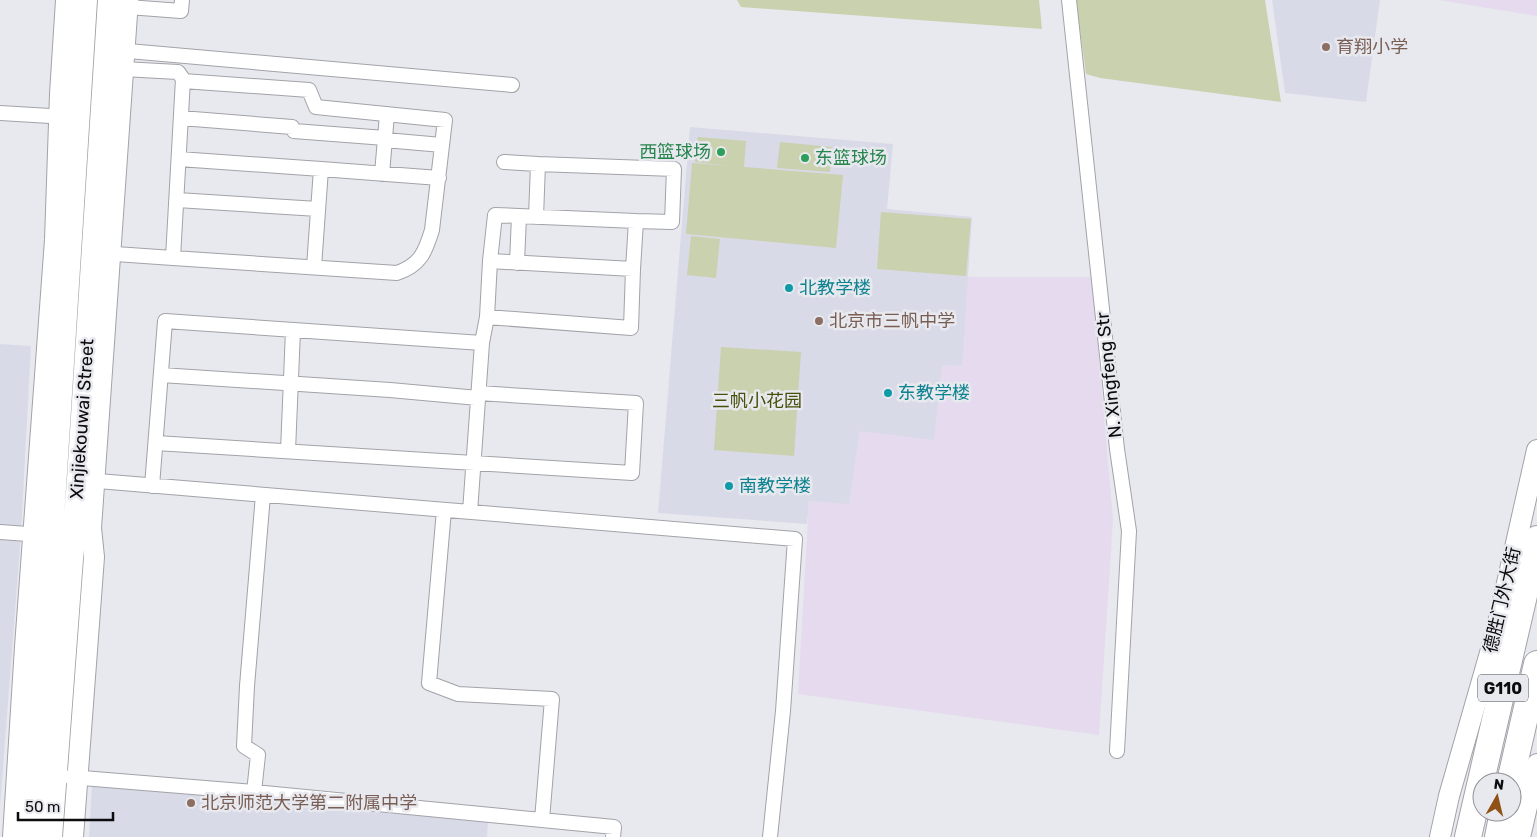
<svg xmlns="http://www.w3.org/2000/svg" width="1537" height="837" font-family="Rubik,'Noto Sans SC',sans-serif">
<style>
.commercial{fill:#e6daee}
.built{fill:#d8dae7}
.green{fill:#cad1ae}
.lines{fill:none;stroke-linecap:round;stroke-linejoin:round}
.street-casing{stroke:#a2a3a8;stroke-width:16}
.secondary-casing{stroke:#a2a3a8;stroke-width:22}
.primary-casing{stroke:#a2a3a8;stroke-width:24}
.highway-casing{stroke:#a2a3a8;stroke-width:28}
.street{stroke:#fff;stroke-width:14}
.secondary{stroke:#fff;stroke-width:20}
.primary{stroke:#fff;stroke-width:22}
.highway{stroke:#fff;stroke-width:26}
.education-dot{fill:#8d6e63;stroke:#e8e8ef;stroke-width:2}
.leisure-dot{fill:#2e9e5b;stroke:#e8e8ef;stroke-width:2}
.culture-dot{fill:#0f9aa8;stroke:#e8e8ef;stroke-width:2}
.labels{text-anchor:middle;stroke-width:5;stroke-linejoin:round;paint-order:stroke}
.shield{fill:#e8e8ef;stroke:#4e4e52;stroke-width:1}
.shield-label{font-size:16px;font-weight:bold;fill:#0c0c0e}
.education-label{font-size:18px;fill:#785e54;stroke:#e8e8ef;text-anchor:start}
.leisure-label{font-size:18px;fill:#27864d;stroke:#e8e8ef;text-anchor:end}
.culture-label{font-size:18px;fill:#0d838f;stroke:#e8e8ef;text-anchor:start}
.street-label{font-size:18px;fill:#0c0c0e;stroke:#e8e8ef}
.park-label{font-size:18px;fill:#475009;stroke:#e8e8ef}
</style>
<rect width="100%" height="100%" fill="#e8e8ef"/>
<path class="commercial" d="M1439 0H1537V16Z
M967 277H1092L1113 520 1099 735 798 694 809 501 849 503 860 431 940 380 942 365 962 366Z"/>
<path class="built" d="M1272 0H1380L1366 102 1285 93Z
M690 127 893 144 887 209 972 217 962 366 942 365 934 440 860 431 849 504 809 501 807 524 658 513Z
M0 344 31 346 21 533 0 807Z
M92 785 488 820 487 837H89Z"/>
<path class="green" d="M737 0H1039L1042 29 741 7Z
M1076 0H1265L1281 102 1100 78 1086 74Z
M698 137 746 141 744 167 843 175 836 248 686 234 692 163 730 166 695 162Z
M780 142 832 147 830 172 777 168Z
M881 212 971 219 966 276 877 269Z
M691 236 720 239 716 278 687 275Z
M721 347 801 352 794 456 714 450Z"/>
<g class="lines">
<defs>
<path id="street" d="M1069 0 1117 449 1129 531 1117 751
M128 7 181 11 182 0
M117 50 512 85
M123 69 178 72 183 79 173 258 397 273C420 265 425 253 432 230L445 120 316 107 309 90 183 81
M0 113 67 117
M181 118 292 127 294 131 385 138
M385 140 442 145
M179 159 321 169
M504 162 538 164
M382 174 387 114
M177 200 318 209
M536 217 538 164 674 169 672 222 636 221
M101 253 173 258
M490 261 495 215 519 216
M517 263 519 216 636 221 633 269
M314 267 321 169 439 178
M482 343 487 317 490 261 633 269 631 328 487 317
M161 375 390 390 478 398
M156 443 632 473 636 403 478 393
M288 451 293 330
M86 480 795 539 783 711 770 837
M152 486 165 321 482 343 470 512
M444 510 429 683 458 694 552 699 542 820
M0 532 42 535
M70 777 254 792 614 827 613 837
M254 792 258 755 244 746 247 686 263 495"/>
<path id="secondary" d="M13 837 25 647 55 240 60 94 66 0
M73 837 94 557 91 528 128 0
M1440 837 1449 796 1496 632 1537 450
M1520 837 1537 764"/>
<path id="primary" d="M31 837 49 582 86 0
M51 837 78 479 109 0"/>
<path id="highway" d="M1510 782 1537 664
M1468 837 1537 539
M1498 837 1503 812"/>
</defs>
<use href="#street" class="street-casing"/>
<use href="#secondary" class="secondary-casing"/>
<use href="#primary" class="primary-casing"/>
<use href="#highway" class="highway-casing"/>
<use href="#street" class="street"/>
<use href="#secondary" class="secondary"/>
<use href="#primary" class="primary"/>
<use href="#highway" class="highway"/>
</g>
<g class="education-dot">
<circle cx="1326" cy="47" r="5"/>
<circle cx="819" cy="321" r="5"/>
<circle cx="191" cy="803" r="5"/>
</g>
<g class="leisure-dot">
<circle cx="721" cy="152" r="5"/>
<circle cx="805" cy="158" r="5"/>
</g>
<g class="culture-dot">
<circle cx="789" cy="288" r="5"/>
<circle cx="888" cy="393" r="5"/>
<circle cx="729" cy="486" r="5"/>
</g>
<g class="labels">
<rect class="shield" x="1478" y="674.5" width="50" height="27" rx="4"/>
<g class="shield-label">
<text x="1503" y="694">G110</text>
</g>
<g class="education-label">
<text x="1336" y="53">育翔小学</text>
<text x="829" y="327">北京市三帆中学</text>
<text x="201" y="809">北京师范大学第二附属中学</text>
</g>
<g class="leisure-label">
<text x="711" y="158">西篮球场</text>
<text x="815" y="164" text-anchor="start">东篮球场</text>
</g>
<g class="culture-label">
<text x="799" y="294">北教学楼</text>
<text x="898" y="399">东教学楼</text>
<text x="739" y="492">南教学楼</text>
</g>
<g class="street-label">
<text transform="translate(1109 375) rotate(-96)" y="6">N. Xingfeng Str</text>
<text transform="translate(82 419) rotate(-86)" y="6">Xinjiekouwai Street</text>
<text transform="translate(1502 600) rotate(-77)" y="6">德胜门外大街</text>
</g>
<g class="park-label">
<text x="757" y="407">三帆小花园</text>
</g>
</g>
<g transform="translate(1497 797) rotate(8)"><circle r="24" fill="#e8e8ef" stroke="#909095"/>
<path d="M0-4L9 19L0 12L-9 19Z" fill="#8f5116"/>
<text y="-8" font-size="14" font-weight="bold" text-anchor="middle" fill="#0c0c0e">N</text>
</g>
<path d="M18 812v8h95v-8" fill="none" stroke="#0c0c0e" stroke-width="2.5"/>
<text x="25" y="812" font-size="15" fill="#0c0c0e" stroke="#e8e8ef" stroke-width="4" paint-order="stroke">50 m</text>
</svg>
